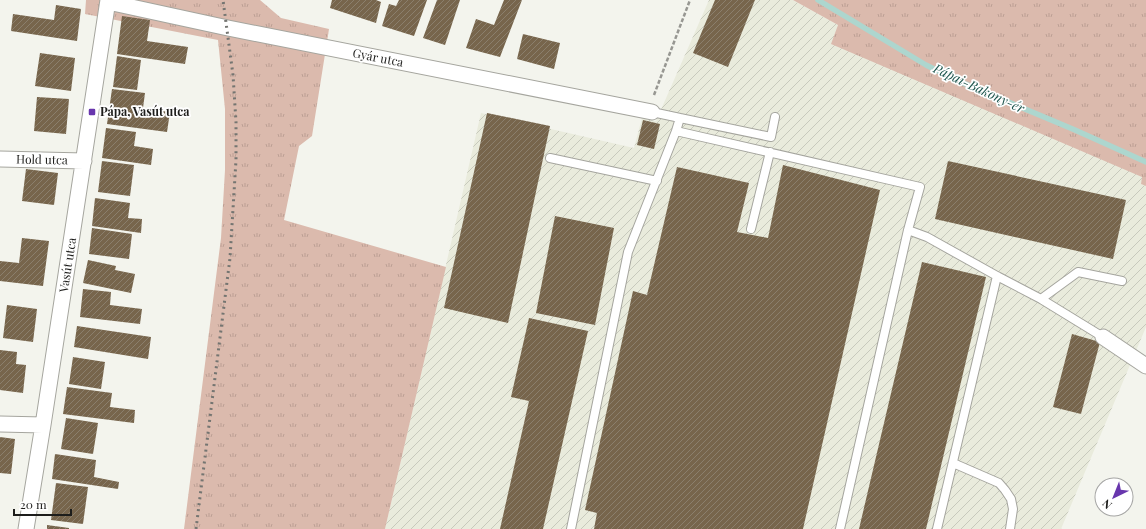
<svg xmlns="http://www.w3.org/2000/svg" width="1146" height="529" font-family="'Playfair Display',serif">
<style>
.industrial{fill:url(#industrial-furrows)}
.grass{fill:url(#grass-tufts)}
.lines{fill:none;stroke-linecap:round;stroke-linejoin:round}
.stream{stroke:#add6ce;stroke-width:5.5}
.building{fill:url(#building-hatch)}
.service-casing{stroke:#a5a59e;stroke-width:10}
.minor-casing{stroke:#a5a59e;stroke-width:17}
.path{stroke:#979792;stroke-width:2.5;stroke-dasharray:4 2;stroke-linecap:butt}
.service{stroke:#fff;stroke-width:8}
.minor{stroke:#fff;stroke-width:15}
.rail{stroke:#747571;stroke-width:3;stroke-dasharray:2 4;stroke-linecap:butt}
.poi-dot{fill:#6836ad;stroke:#fff;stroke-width:1.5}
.labels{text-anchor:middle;stroke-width:3.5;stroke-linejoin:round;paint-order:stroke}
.street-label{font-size:12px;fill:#1d1d1b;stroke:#fff}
.poi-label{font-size:12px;font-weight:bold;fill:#1d1d1b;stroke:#fff;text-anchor:start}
.water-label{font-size:13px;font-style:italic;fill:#1c544c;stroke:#fff}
</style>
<defs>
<pattern id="industrial-furrows" width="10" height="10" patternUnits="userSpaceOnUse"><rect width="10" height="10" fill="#e9ebdc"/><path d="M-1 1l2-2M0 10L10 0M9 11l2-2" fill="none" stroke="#c7c9bc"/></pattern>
<pattern id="grass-tufts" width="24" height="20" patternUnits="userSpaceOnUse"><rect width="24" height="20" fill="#dbbaad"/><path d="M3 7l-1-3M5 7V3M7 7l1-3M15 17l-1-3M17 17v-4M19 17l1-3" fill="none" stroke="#bc9f94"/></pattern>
<pattern id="building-hatch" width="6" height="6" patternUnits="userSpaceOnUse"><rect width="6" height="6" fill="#77654c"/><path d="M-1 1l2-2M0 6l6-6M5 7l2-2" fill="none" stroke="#8b7f6d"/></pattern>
</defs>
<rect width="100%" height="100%" fill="#f3f4ed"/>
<path class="industrial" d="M709 0H793L838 25 832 44 1143 177 1141 184 1146 186V327L1061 529H385L481 113 634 148 642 118 656 121Z"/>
<path class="grass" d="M86 0H260L281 18 329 29 312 136 299 146 284 220 446 267 385 529H184L221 238 225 170V109L218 40 85 14Z
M793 0H1146V186L1141 184 1142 177 831 44 838 25Z"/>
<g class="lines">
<path class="stream" d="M818 0 926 65 956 80 1075 130 1146 162"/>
</g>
<path class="building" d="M332 0H376L381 2 376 23 330 8Z
M399 0H427L414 36 382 26 389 4 396 6Z
M437 0H460L445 45 423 38Z
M504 0H522L500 57 466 48 476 19 494 25Z
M715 0H755L728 67 693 53Z
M56 5 81 9 77 41 11 31 13 14 54 20Z
M122 16 150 20 147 41 188 47 185 64 117 54Z
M523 34 560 43 554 69 517 59Z
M40 53 75 58 71 91 35 86Z
M117 56 141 60 137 90 113 87Z
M112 89 145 93 143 108 170 112 167 132 107 124Z
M37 97 69 99 66 134 34 131Z
M487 113 550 126 508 323 444 308Z
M643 120 660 124 654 149 637 145Z
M106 128 136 132 134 146 153 149 151 165 102 158Z
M102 161 134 165 130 196 98 192Z
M948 161 1126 200 1113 259 935 219Z
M783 165 880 190 803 529H594L597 513 585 510 633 291 647 295 677 167 749 183 737 232 768 238Z
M26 169 58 173 54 205 22 201Z
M95 198 130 203 128 218 142 219 141 233 92 226Z
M555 216 614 228 595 325 536 313Z
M92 228 132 234 129 259 89 254Z
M22 238 49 241 43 286 0 281V261L19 263Z
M88 260 116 266 115 270 135 274 131 293 83 283Z
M922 262 986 277 926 529H859Z
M83 289 111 292 110 305 142 309 140 324 80 317Z
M7 305 37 309 33 342 3 338Z
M529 318 588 331 543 529H500L529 401 511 397Z
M77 326 151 337 148 359 74 347Z
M1072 334 1100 342 1081 414 1053 407Z
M0 350 17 352 16 364 26 365 23 393 0 390Z
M73 357 105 362 101 389 69 384Z
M67 387 112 393 110 407 135 410 134 423 63 414Z
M66 418 98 423 93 454 61 449Z
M0 437 15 439 11 474 0 473Z
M55 454 96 460 94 477 119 482 118 489 52 479Z
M56 483 88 487 83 524 51 520Z
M47 525 69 528V529H47Z"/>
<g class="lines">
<defs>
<path id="service" d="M652 112 680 118 676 131 920 187 908 230 840 529
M680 118 771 137 775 117
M550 158 657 181
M751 229 770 152
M908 230 927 237 997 276 1041 299 1103 337
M1041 299 1078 272 1122 281
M953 463 999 483 1005 490 1011 499 1013 509 1010 529
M571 529 628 252 676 131
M937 529 997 276"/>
<path id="minor" d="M108 2 228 28 652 112
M0 159 84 161
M1103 337 1146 366
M0 424 43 425
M26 529 43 425 108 0"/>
</defs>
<use href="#service" class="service-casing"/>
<use href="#minor" class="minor-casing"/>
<path class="path" d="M654 95 690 0"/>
<use href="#service" class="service"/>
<use href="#minor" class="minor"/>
<path class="rail" d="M196 529 230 258 236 160V122L233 75 223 0"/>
</g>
<rect class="poi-dot" x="88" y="108" width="8" height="8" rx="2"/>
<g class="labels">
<g class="street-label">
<text transform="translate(378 58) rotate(11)" y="4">Gyár utca</text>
<text transform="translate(42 160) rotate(1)" y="4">Hold utca</text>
<text transform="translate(68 265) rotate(-81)" y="4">Vasút utca</text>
</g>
<g class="poi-label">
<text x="100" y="116">Pápa, Vasút utca</text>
</g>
<g class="water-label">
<text transform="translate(979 88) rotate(25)" y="5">Pápai-Bakony-ér</text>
</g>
</g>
<g transform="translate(1114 497) rotate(223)"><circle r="19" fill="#ffffff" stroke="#a5a5a4"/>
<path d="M0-3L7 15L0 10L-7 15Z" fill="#6836ad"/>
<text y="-6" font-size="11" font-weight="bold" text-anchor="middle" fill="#1d1d1b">N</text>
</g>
<path d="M14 509v6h57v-6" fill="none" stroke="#1d1d1b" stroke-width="2"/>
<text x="20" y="509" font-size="12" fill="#1d1d1b" stroke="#ffffff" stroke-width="3" paint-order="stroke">20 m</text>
</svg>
